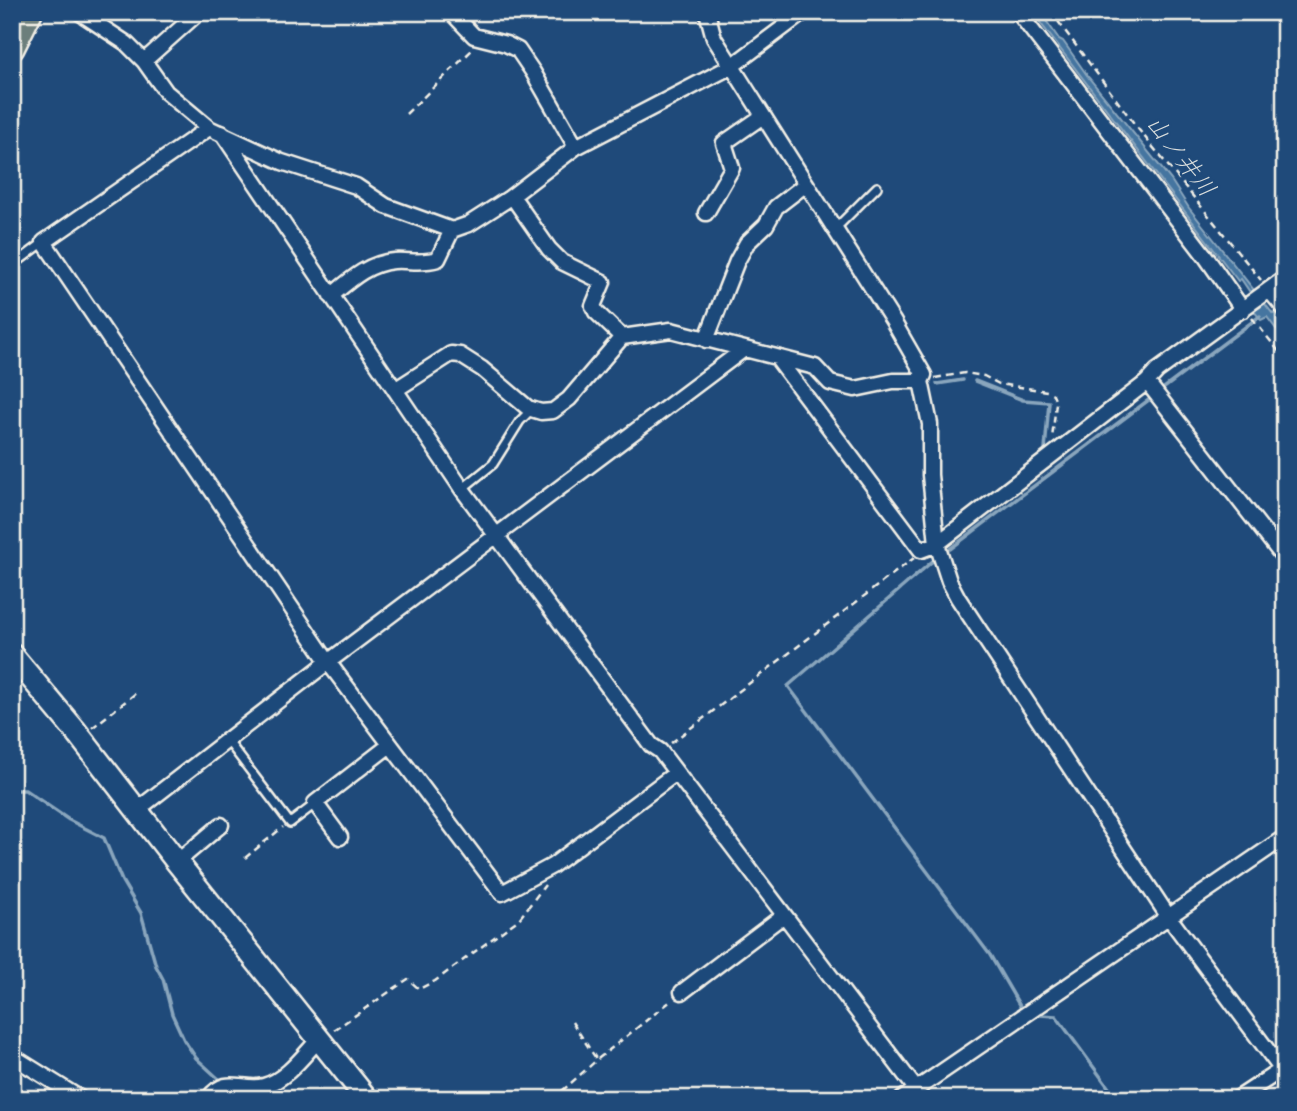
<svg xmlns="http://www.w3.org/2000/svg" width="1297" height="1111" font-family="Mali,'Klee One',sans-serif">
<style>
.water{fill:#4474a0;stroke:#8aa6bd;stroke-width:2}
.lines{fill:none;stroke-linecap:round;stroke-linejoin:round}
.stream{stroke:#8aa6bd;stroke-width:3.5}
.lane-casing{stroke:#f4f1e8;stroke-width:12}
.street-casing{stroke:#f4f1e8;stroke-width:19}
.secondary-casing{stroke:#f4f1e8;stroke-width:26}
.primary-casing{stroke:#f4f1e8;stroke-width:28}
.path{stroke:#f4f1e8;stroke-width:2.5;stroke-dasharray:7 5;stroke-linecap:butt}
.lane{stroke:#1f4a7a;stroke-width:7}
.street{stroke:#1f4a7a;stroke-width:14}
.secondary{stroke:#1f4a7a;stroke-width:21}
.primary{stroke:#6c7f7c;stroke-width:23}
.labels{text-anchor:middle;stroke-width:5;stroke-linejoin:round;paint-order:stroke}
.water-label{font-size:24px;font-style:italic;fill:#dadedd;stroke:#1f4a7a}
</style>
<rect width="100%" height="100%" fill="#1f4a7a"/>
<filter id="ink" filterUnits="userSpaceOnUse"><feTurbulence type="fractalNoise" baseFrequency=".0143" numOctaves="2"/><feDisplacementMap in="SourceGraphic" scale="14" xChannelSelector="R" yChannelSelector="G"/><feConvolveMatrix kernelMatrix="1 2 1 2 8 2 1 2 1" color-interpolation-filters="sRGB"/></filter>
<g filter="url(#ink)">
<path class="water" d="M1032 12H1040L1059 39 1063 41 1089 78 1171 180 1189 208 1273 314 1276 313 1285 325V341L1267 317 1261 320 1254 311 1260 307 1241 279 1238 281Z"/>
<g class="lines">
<path class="stream" d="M975 381 1023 400 1049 402 1045 450
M937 384 963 380
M1160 391 1260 316
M950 549 1154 396
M935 559 788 686 990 955 1021 1008
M12 790H25L69 820 104 838 122 881 141 913 156 966 163 979 172 1014 184 1040 196 1058 221 1081
M1040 1015 1056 1016 1117 1099
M240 1092 246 1095 309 1099"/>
<defs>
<path id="lane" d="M835 229 877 187
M12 266 44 242
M462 489 493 464 520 421 531 410
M227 740 290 823 315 804"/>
<path id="street" d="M79 12 126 43 144 61 166 92 209 128 282 162 356 186 386 206 452 230 469 224 508 199 576 147 732 66 804 12
M451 12 474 36 506 44 518 50 533 72 576 147
M707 12 714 38 893 321 924 375 921 381 930 424V475L937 544 949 581 958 598 1168 916 1285 1074
M1018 12 1206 257 1243 310
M144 61 199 12
M209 128 44 242 328 662 502 893 552 866 676 773
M222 133 462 489 651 745 660 751 916 1089
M512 196 549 249 562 262 603 282 593 306 596 312 622 337
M706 213 732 168 724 143 763 116
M1269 290 1285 309
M331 296C350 280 368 263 394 261 409 260 422 264 438 259L452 230
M706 340 737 261 747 243 766 225 776 207 806 184
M777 358 921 550 937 544 1147 382 1157 371 1285 278
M1147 382 1285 559
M395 390 451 354 460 355 482 369 528 408 541 412 553 411 569 399 622 337 671 330 815 367 830 383 855 389 893 381H921
M137 810 328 662 743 350
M340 837 315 803 390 745
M177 862 221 825
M682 992 784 915
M12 1056 81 1099
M208 1099C226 1074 243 1092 264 1086 286 1080 304 1055 319 1039
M902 1099 1285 837
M1237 1099 1281 1070"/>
<path id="secondary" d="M12 655 74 729 177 862 367 1099"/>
<path id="primary" d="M12 48 30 12"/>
</defs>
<use href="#lane" class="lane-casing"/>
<use href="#street" class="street-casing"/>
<use href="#secondary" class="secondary-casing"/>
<use href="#primary" class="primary-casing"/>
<path class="path" d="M1051 12 1139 130 1261 280
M406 114 474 48
M1252 318 1285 359
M935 378 965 373 984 376 999 384 1047 391 1053 394 1056 403 1052 439
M92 728 136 693
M671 743 914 558
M245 858 283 827
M572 1022 597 1060
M334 1030 408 979 419 989 435 981 519 919 545 885
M553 1099 599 1058 672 1000"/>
<use href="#lane" class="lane"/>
<use href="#street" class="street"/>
<use href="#secondary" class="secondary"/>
<use href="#primary" class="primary"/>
</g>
</g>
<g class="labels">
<g class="water-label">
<text transform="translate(1181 156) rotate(52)" y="8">山ノ井川</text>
</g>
</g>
<rect width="1297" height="1111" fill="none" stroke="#1f4a7a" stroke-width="42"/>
<rect x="21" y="21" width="1255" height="1069" fill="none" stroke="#f4f1e8" stroke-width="2.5" filter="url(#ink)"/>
</svg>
